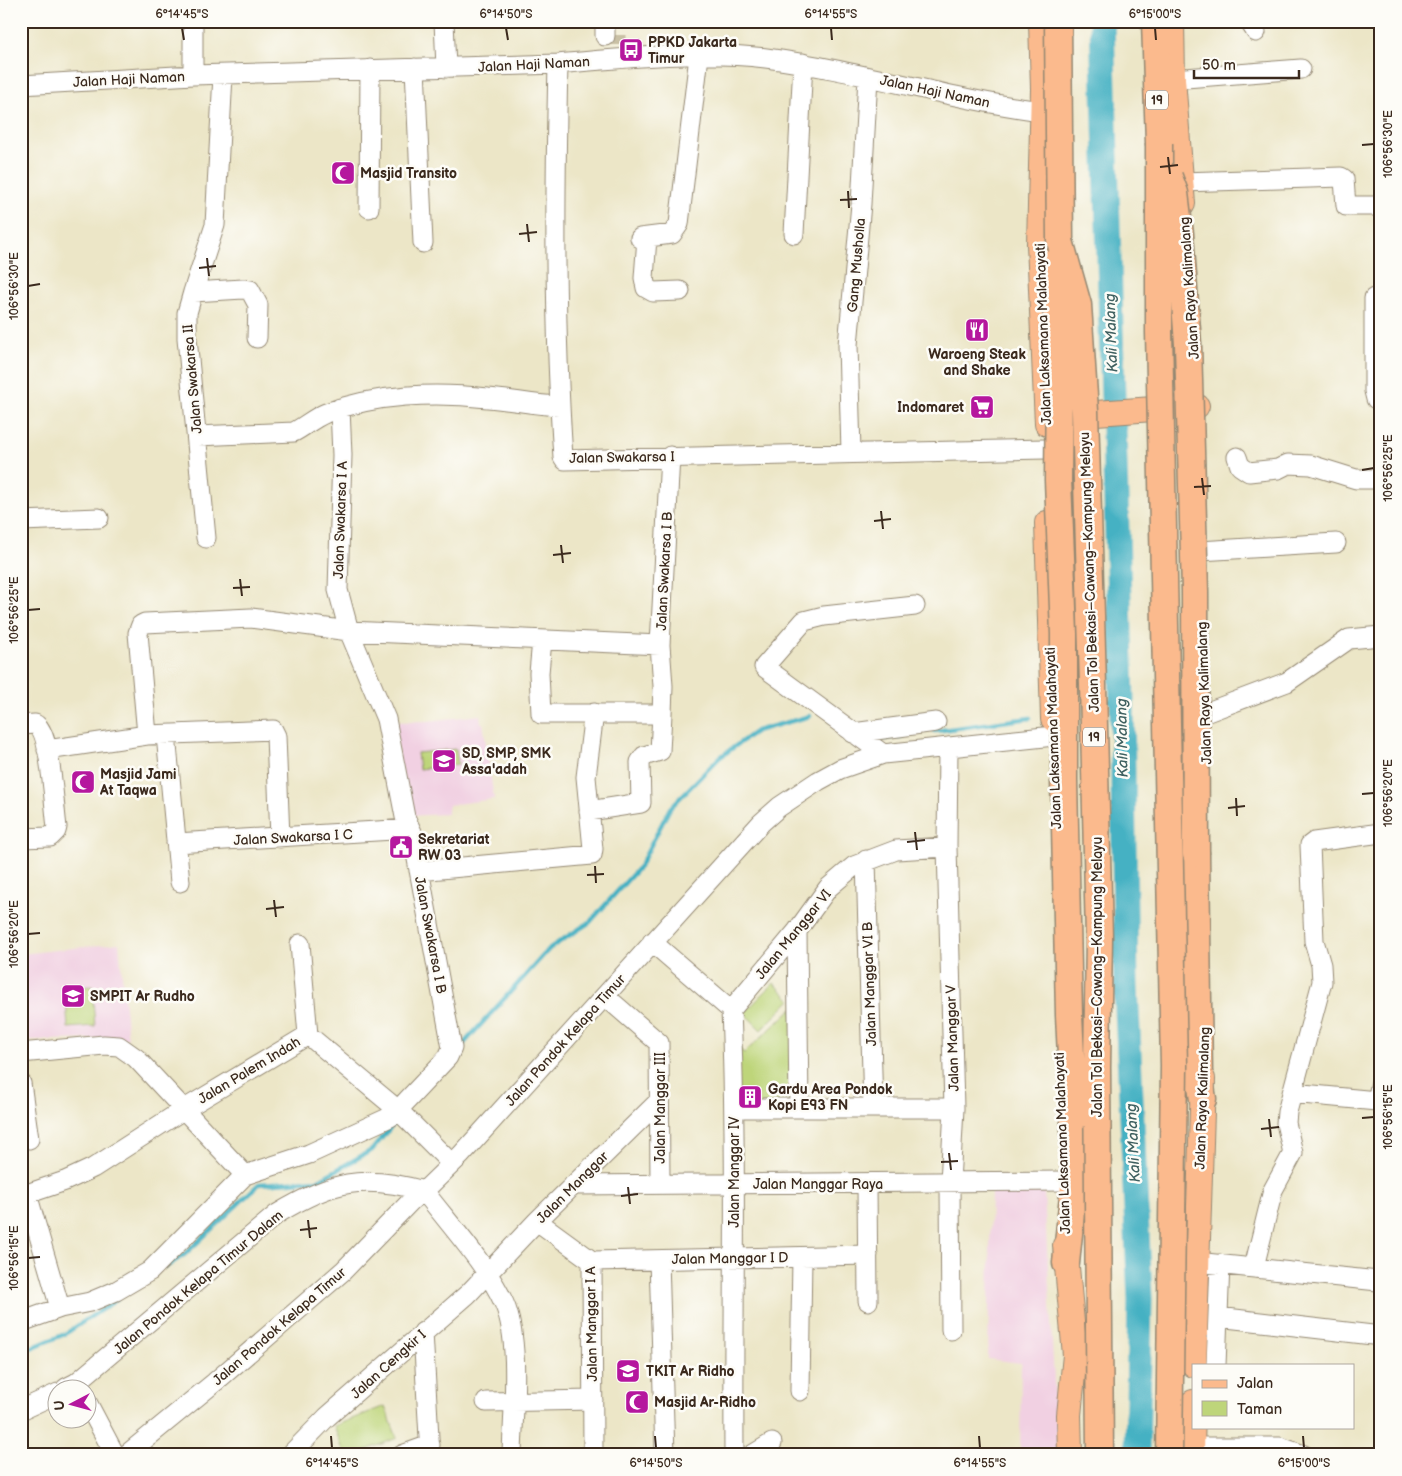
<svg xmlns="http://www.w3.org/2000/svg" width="1402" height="1476" font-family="'Balsamiq Sans',sans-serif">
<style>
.built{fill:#f1d0e2}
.green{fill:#bed57a;stroke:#7c804c}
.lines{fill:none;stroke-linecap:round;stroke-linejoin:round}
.stream{stroke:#45b1c3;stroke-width:4.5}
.river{stroke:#45b1c3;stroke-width:25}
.minor-tunnel{stroke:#c9c0a5;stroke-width:19;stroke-dasharray:19 9;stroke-linecap:butt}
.minor-casing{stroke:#948872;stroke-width:21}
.major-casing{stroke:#948872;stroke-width:26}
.highway-casing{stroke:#948872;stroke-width:29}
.minor{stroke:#fff;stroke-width:19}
.major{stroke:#fbba8d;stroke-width:24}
.highway{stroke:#fbba8d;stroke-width:26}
.highway-bridge-casing{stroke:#948872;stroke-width:29;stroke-linecap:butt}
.highway-bridge{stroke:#fbba8d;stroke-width:26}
.ticks{fill:none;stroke:#3b2a1e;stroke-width:2}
.labels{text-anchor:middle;stroke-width:5;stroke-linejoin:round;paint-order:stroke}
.shield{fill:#fdfcf7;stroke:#75695f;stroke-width:1}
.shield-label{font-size:12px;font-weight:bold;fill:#3b2a1e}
.poi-label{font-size:14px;font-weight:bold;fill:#3b2a1e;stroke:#fdfcf7;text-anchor:start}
.street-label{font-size:14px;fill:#3b2a1e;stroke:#fdfcf7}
.water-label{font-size:15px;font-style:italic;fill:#3f6060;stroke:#fdfcf7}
.neatline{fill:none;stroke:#3b2a1e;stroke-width:2}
.ticks-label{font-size:12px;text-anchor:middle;fill:#3b2a1e}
</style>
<rect width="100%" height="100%" fill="#fdfcf7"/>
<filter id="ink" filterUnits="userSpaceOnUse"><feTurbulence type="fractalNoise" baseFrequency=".02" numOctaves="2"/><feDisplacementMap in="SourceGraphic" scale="10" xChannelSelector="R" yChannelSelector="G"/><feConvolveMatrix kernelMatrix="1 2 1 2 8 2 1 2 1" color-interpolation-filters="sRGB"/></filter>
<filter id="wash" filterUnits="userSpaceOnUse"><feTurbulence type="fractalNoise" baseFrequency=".0096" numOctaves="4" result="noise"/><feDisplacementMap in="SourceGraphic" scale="20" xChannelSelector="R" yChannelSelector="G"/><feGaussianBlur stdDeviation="1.12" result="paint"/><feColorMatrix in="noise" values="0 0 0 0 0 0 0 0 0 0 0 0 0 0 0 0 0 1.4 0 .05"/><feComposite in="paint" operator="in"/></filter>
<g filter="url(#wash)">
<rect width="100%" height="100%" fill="#ece6c7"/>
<path class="built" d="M480 715 481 723H483L494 799 449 805 447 814 407 816 394 722 428 721Z
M119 943 128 1039 21 1040V954Z
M991 1191 1044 1192 1058 1455H1020L1021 1363 988 1359Z"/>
<path class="green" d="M456 749 458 765 419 769 417 753Z
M774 983 791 1000 761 1030 744 1013Z
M92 986 95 1026 68 1028 65 988Z
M793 1008 794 1105 727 1104V1039L744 1053Z
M385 1406 397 1438 354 1455H345L334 1426Z"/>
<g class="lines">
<path class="stream" d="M1101 701H1122
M935 731 1030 718
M879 739 902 736
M458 1050 550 948 590 922 640 866 670 808 719 758 756 731 810 716
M166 1267 184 1255 259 1184 319 1180 372 1150 394 1123
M21 1352 65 1334 116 1300"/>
<path class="river" d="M1102 21 1122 701 1126 986 1140 1299 1137 1455"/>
</g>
</g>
<g filter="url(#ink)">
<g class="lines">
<path class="minor-tunnel" d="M616 35V45"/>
<defs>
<path id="minor" d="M193 21V75
M444 21 446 68
M1249 21 1256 32
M605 36V21
M558 64C555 195 554 326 563 457L565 460 1045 449
M415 68 423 243
M1173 79 1301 69
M21 85 193 75 558 64C623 58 701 50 766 58 858 70 948 99 1041 111
M1181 182 1341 177 1344 179 1346 206H1381
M369 208 370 69
M794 234 803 63
M640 238 672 234 679 224 699 56
M647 238 644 278 646 288 653 292 680 291
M193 292 243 289 250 290 258 305 257 338
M1374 298V391L1376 399 1381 401
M340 408 342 455 338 590 349 631 386 719 405 817 412 832 452 1048 448 1057 398 1110 451 1163
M197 436 294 432C305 426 314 418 326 413 375 394 435 392 488 398 512 400 535 405 559 406
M851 452 848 345 861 204 868 77
M1237 457 1240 466 1249 472 1278 469 1288 464 1311 465 1356 479H1381
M21 521 99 518
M206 538 187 338V313L193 292 215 225 223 75
M1199 551 1336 543
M542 640 539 673 541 714H662L663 686 660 645 670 456
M1205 713 1287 682 1349 639 1381 636
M21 725 35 724C51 731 54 808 57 827L56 831 50 837 21 838
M853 733 936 722
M147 735 138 633 141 625 145 623 251 618 349 631 660 645
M166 735 180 882
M948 747 947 847 954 1108 950 1183 951 1330
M47 750 147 735 273 730 276 736 280 838
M883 754 764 667 804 621 824 616 915 606
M589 811 641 803 640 762 644 756 660 751 662 714
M176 843 410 829
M866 860 873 1108
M419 871 592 855 593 849 586 777 594 713
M797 931 799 1107
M652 942 731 1010C737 1158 733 1306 734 1455
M300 944 308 1035
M606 997 659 1043 660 1184
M731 1010 797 931 828 888 854 866 896 850 947 847
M21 1053 104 1045 119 1046 136 1058 245 1175
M21 1083 29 1139
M1292 1093 1377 1101 1381 1082
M735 1108H954
M867 1184 868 1301
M573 1185 1063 1181
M424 1191C449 1224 487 1265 504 1303 521 1341 513 1412 512 1455
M27 1194 60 1308
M21 1196 65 1181 93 1168 183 1110 308 1035 398 1110 390 1117 309 1154 245 1175 150 1271 116 1291 90 1302 60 1308 21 1322
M537 1221 592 1261
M659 1260 665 1455
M592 1261 868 1255
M592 1261 593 1455
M1196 1262 1378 1281
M1254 1267 1273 1190 1293 1153 1286 1123 1287 1112 1322 982 1321 965 1314 941 1310 845 1314 842 1381 833
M1218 1317 1381 1336
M423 1332 430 1455
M1216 1365 1220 1264
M66 1388 76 1383 277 1214C331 1181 363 1174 424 1191
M800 1391 802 1257
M486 1402 593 1400
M88 1404 115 1455
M21 1410 58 1393
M1192 1447H1280L1304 1455
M126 1455 215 1382 343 1271 412 1200 424 1191 461 1155 761 823 779 807 818 781 840 769 883 754 1054 736
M290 1455 327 1417 468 1294 537 1221 659 1101
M402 1455 430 1445
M752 1455 772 1443"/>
<path id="major" d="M1041 21 1043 89 1039 244 1047 424
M1172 21 1173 79 1183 204
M1067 415 1197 406
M1047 523 1053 719
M1065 1245 1075 1355 1069 1415 1070 1455
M1194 1365 1203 1079
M1192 1455 1193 1402"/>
<path id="highway" d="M1155 21 1159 143
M1196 854 1199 1075 1203 1099
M1066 1263 1074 1185V1118"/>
</defs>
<use href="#minor" class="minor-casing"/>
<use href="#major" class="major-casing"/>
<use href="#highway" class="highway-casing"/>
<use href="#minor" class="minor"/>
<use href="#major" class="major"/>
<use href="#highway" class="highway"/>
<defs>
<path id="highway-bridge" d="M1058 21 1060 241 1078 305 1085 411 1093 684 1099 938 1097 1067 1100 1455
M1159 143V332L1174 1066 1169 1455
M1169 177 1175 193 1180 234 1188 344 1195 591 1196 854
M1059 259 1056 302 1059 378 1058 480 1064 634V780L1069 1015 1074 1118"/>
</defs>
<use href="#highway-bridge" class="highway-bridge-casing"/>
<use href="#highway-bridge" class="highway-bridge"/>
</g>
</g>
<path class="ticks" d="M182 28 184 40M506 28 508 40M831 28 832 40M1155 28 1156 40M1362 145 1374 144M1168 157 1170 174M1160 167 1178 165M848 191 849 208M840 200 857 199M527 224 529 242M519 234 537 232M207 258 209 276M199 268 216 266M28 286 40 284M1362 470 1374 468M1202 478 1204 495M1194 487 1211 486M881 511 883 529M874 521 891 519M561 545 563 563M553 555 571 553M240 579 242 596M233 588 250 587M28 610 40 609M1362 794 1374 793M1236 798 1237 816M1228 808 1245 806M915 832 917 850M907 842 925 840M595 866 596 883M587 875 604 874M274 900 276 917M266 909 284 907M28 934 40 933M1362 1118 1374 1117M1269 1119 1271 1137M1261 1129 1279 1127M949 1153 951 1170M941 1162 958 1161M628 1187 630 1204M621 1196 638 1194M308 1220 310 1238M300 1230 317 1228M28 1258 40 1257M331 1436 332 1448M655 1436 656 1448M979 1436 980 1448M1303 1436 1304 1448"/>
<defs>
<symbol id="bus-square" viewBox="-11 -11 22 22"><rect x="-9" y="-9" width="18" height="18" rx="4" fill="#b5179e" stroke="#fdfcf7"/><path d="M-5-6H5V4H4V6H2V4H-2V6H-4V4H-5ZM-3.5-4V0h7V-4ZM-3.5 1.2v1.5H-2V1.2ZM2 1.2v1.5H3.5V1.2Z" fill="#fff"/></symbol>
<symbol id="mosque-square" viewBox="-11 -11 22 22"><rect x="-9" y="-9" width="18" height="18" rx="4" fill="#b5179e" stroke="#fdfcf7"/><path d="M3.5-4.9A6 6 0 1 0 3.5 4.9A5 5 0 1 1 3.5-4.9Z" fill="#fff"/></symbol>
<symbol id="restaurant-square" viewBox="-11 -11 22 22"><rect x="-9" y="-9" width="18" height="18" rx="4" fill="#b5179e" stroke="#fdfcf7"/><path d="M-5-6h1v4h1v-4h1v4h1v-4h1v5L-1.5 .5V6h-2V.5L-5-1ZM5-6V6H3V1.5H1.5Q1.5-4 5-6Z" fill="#fff"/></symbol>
<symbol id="supermarket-square" viewBox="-11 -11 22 22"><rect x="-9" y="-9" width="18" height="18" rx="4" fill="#b5179e" stroke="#fdfcf7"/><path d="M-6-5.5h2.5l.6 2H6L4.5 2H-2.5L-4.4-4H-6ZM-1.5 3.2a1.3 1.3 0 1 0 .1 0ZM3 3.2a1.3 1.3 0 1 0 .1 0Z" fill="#fff"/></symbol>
<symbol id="school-square" viewBox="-11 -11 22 22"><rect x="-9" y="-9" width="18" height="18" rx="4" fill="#b5179e" stroke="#fdfcf7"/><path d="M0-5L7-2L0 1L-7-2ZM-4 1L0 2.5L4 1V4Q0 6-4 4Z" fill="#fff"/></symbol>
<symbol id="civic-square" viewBox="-11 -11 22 22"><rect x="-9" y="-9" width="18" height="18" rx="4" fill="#b5179e" stroke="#fdfcf7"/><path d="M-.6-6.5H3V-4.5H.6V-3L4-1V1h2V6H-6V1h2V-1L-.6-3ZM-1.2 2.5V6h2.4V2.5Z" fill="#fff"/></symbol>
<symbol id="building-square" viewBox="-11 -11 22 22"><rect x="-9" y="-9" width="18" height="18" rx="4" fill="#b5179e" stroke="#fdfcf7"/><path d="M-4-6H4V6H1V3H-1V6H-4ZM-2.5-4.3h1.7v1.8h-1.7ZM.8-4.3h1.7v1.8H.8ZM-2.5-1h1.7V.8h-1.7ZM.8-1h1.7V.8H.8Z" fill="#fff"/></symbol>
</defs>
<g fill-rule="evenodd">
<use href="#bus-square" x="617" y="36" width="28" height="28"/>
<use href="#mosque-square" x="329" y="159" width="28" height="28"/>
<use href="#restaurant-square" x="963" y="316" width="28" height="28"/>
<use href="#supermarket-square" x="968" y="393" width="28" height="28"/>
<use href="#school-square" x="430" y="747" width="28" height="28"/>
<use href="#mosque-square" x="69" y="768" width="28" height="28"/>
<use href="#civic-square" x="387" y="833" width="28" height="28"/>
<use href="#school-square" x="59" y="982" width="28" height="28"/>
<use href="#building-square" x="736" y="1083" width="28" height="28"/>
<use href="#school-square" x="614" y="1357" width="28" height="28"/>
<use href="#mosque-square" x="623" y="1388" width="28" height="28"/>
</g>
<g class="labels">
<g class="shield">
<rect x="1146" y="90.5" width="22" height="19" rx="4"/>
<rect x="1083" y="727.5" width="22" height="19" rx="4"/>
</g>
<g class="shield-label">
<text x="1157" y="104">19</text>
<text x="1094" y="741">19</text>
</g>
<g class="poi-label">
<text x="648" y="47">PPKD Jakarta<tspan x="648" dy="16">Timur</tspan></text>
<text x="360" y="178">Masjid Transito</text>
<text x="977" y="359" text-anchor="middle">Waroeng Steak<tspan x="977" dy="16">and Shake</tspan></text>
<text x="964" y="412" text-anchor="end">Indomaret</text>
<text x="462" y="758">SD, SMP, SMK<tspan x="462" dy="16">Assa'adah</tspan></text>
<text x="100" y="779">Masjid Jami<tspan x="100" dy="16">At Taqwa</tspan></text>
<text x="418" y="844">Sekretariat<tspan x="418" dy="16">RW 03</tspan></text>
<text x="90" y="1001">SMPIT Ar Rudho</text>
<text x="768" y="1094">Gardu Area Pondok<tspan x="768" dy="16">Kopi E93 FN</tspan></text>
<text x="646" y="1376">TKIT Ar Ridho</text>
<text x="654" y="1407">Masjid Ar-Ridho</text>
</g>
<g class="street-label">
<text transform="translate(534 64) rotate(-3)" y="5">Jalan Haji Naman</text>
<text transform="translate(129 79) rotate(-3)" y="5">Jalan Haji Naman</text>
<text transform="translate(935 91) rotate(12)" y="5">Jalan Haji Naman</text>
<text transform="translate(856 265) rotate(-85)" y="5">Gang Musholla</text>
<text transform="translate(1189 288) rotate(-94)" y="5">Jalan Raya Kalimalang</text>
<text transform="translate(1043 334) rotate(-92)" y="5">Jalan Laksamana Malahayati</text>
<text transform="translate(192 379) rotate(-95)" y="5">Jalan Swakarsa II</text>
<text transform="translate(622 457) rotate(-1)" y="5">Jalan Swakarsa I</text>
<text transform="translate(340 520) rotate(-88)" y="5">Jalan Swakarsa I A</text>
<text transform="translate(664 571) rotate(-87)" y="5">Jalan Swakarsa I B</text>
<text transform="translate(1089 572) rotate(-92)" y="5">Jalan Tol Bekasi–Cawang–Kampung Melayu</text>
<text transform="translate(1204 693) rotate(-92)" y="5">Jalan Raya Kalimalang</text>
<text transform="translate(1053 738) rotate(-92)" y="5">Jalan Laksamana Malahayati</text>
<text transform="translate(293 837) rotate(-3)" y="5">Jalan Swakarsa I C</text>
<text transform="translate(793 934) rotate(-51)" y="5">Jalan Manggar VI</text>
<text transform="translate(431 935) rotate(79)" y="5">Jalan Swakarsa I B</text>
<text transform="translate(1097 977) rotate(-90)" y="5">Jalan Tol Bekasi–Cawang–Kampung Melayu</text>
<text transform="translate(869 984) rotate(-92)" y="5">Jalan Manggar VI B</text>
<text transform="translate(952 1038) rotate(-92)" y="5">Jalan Manggar V</text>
<text transform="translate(565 1040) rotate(-48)" y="5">Jalan Pondok Kelapa Timur</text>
<text transform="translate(249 1070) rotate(-31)" y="5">Jalan Palem Indah</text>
<text transform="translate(1202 1098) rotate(-88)" y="5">Jalan Raya Kalimalang</text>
<text transform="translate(660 1108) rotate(-90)" y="5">Jalan Manggar III</text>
<text transform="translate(1062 1143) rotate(-92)" y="5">Jalan Laksamana Malahayati</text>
<text transform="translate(734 1172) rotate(-90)" y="5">Jalan Manggar IV</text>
<text x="818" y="1189">Jalan Manggar Raya</text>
<text transform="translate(572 1187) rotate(-45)" y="5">Jalan Manggar</text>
<text transform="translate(730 1258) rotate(-1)" y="5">Jalan Manggar I D</text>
<text transform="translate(198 1282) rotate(-40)" y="5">Jalan Pondok Kelapa Timur Dalam</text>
<text transform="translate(591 1324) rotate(-91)" y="5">Jalan Manggar I A</text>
<text transform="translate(279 1326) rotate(-41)" y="5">Jalan Pondok Kelapa Timur</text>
<text transform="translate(388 1364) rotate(-42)" y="5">Jalan Cengkir I</text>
</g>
<g class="water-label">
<text transform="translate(1111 333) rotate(-92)" y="5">Kali Malang</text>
<text transform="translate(1122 738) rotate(-91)" y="5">Kali Malang</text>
<text transform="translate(1133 1143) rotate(-93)" y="5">Kali Malang</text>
</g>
</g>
<rect width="1402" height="1476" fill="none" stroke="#fdfcf7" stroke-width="55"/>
<rect x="1192" y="1364" width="162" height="65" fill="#fdfcf7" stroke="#afa8a0"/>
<rect x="1202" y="1380" width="25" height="8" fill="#fbba8d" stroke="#afa8a0"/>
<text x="1237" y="1388" font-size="15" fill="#3b2a1e">Jalan</text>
<rect x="1202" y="1401" width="25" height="15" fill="#bed57a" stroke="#afa8a0"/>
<text x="1237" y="1414" font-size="15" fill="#3b2a1e">Taman</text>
<g transform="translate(72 1404) rotate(264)"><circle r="24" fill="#fdfcf7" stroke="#afa8a0"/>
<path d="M0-4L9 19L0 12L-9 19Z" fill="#b5179e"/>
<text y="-8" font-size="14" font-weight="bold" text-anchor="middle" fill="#3b2a1e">U</text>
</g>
<path d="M1194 70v8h105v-8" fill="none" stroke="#3b2a1e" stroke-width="2.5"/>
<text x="1202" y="70" font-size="15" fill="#3b2a1e" stroke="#fdfcf7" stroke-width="4" paint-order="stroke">50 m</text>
<rect x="28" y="28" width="1346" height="1420" class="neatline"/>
<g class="ticks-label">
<text x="182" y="18">6°14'45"S</text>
<text x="506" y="18">6°14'50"S</text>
<text x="831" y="18">6°14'55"S</text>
<text x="1155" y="18">6°15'00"S</text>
<text transform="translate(1388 144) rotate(-90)" y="4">106°56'30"E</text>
<text transform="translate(14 286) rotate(-90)" y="4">106°56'30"E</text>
<text transform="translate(1388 468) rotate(-90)" y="4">106°56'25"E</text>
<text transform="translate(14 610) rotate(-90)" y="4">106°56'25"E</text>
<text transform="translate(1388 793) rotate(-90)" y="4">106°56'20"E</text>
<text transform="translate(14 934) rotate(-90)" y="4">106°56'20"E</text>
<text transform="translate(1388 1117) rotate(-90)" y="4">106°56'15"E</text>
<text transform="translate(14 1258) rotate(-90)" y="4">106°56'15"E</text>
<text x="332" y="1467">6°14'45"S</text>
<text x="656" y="1467">6°14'50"S</text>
<text x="980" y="1467">6°14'55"S</text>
<text x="1304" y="1467">6°15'00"S</text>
</g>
</svg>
